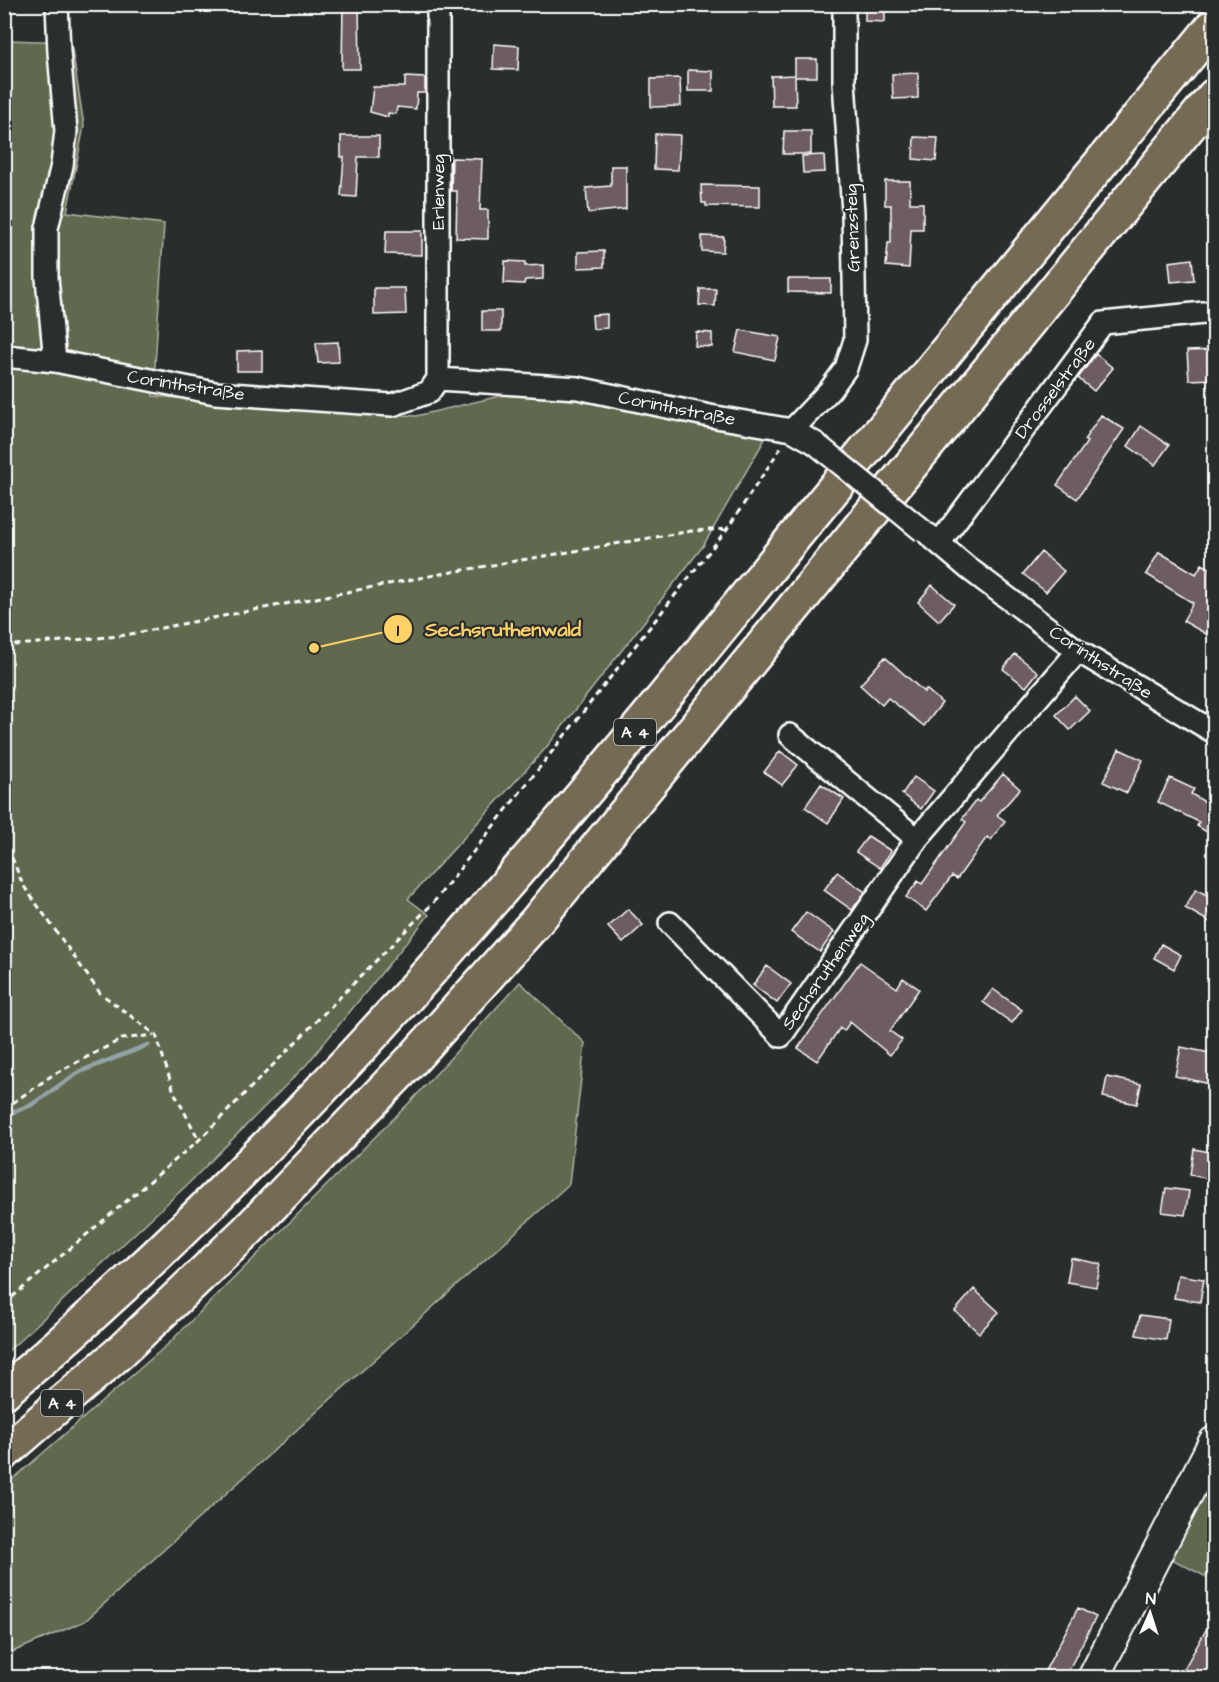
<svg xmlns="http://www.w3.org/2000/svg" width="1219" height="1682" font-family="'Architects Daughter',sans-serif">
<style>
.green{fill:#61674d;stroke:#b0b3a6;stroke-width:1.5}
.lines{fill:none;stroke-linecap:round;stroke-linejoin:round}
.stream{stroke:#91a3a6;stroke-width:5}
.building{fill:#6d5c63;stroke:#fff;stroke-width:1.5}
.street-casing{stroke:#fff;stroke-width:26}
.secondary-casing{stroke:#fff;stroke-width:34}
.highway-casing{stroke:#fff;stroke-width:38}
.path{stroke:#fff;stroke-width:3;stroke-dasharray:6 4.5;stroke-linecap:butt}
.street{stroke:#2a2d2e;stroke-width:21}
.secondary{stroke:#2a2d2e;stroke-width:30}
.highway{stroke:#746b52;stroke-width:33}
.street-bridge-casing{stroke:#fff;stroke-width:26;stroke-linecap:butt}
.street-bridge{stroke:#2a2d2e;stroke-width:21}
.labels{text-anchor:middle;stroke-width:4.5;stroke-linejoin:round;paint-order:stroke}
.shield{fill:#2a2d2e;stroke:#bfc0c0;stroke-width:1.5}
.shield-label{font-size:16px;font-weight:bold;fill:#fff}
.street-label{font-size:18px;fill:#fff;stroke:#2a2d2e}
.leader{fill:none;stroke:#ffd166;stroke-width:2}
.callout-dot{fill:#ffd166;stroke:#2a2d2e;stroke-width:2}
.mark-label{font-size:18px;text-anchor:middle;font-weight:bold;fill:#111}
.callout-label{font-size:20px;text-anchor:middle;font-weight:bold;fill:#ffd166;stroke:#2a2d2e;stroke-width:4.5;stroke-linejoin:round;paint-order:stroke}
</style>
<rect width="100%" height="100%" fill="#2a2d2e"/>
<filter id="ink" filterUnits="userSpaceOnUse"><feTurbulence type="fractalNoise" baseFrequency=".0167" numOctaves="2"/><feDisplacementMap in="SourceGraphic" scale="12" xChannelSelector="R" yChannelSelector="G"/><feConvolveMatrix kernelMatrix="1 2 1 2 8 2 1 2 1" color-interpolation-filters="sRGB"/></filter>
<g filter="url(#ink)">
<path class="green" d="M5 40 71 42 84 126 67 212 164 224 153 396 416 416 525 390 769 432 703 546 545 749 408 899 429 915 307 1064 188 1184 5 1354Z
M520 982 585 1043 569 1184 85 1621 5 1655V1486L167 1345 412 1100Z
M1214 1459V1581L1166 1556Z"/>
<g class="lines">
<path class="stream" d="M4 1116 33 1104 79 1072 148 1045"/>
</g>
<path class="building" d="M343 4H359L360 69H342Z
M865 4H885V22L865 21Z
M494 44 519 46 518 70 493 69Z
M795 59H817V77H795L796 106H772L771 76 795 75Z
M688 70 713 71V91H688Z
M918 73V98L893 99 892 74Z
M405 77 425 78V93H417L416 109 397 107 396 114 388 113V117L370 112 373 87H405Z
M680 78 681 106 651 107V79Z
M784 131H811V154H783Z
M655 134 680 135 678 170 654 169Z
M341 136H379V157H358L356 197 341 196 344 157H341Z
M914 137 938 138 936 161 913 159Z
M824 155 825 172 803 173 802 156Z
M452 158 482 159 480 210H488V239L456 238 457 191H451Z
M611 166H626V209L588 213 586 188 611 186Z
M885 181H910V203H923V229H911L909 268 886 266 888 243H891V205H885Z
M701 185 760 186V207L706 206V203H702Z
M386 231H422V255L385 254Z
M702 236 724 237 723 252 702 251Z
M604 251V267L578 268V252Z
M1192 259 1194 280 1171 282 1169 262Z
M505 261 525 262V266L543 265V279L525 280 524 284 504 283Z
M788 279H831V293L788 292Z
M374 288H405L406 314 374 315Z
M700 289H716L715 306 699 305Z
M482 311H501V331H482Z
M607 314V328L593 329 592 315Z
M740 330 780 337 775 360 735 352Z
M696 332 712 333V347L695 346Z
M338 342 339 362 318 363 316 343Z
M262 350V371H237V351Z
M1215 350V379L1189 380 1187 351Z
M1096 354 1113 368 1094 391 1078 378Z
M1101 415 1124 429 1077 499 1057 485 1087 442 1084 440Z
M1141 426 1169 445 1155 465 1128 446Z
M1041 552 1064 571 1046 592 1023 574Z
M1159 552 1196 574 1202 564 1215 571V639L1183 621 1193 603 1146 574Z
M932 585 954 604 939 621 918 602Z
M1015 654 1038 672 1026 687 1003 669Z
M885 657 924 692 926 689 942 703 924 726 888 698 882 705 860 685Z
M1075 696 1090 711 1070 730 1056 715Z
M1119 749 1143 760 1127 793 1103 782Z
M780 751 798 765 782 785 764 772Z
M1003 774 1020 789 997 815 1005 821 991 840 987 837 957 879 952 876 926 911 906 897 918 881 922 884 966 822 962 819 976 800 979 802Z
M914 777 934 791 921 809 902 794Z
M1170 778 1194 789 1191 794 1210 805 1215 796V837L1197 826 1199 822 1158 802Z
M821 784 844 799 828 823 805 807Z
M868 836 891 851 880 868 856 852Z
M837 872 865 892 852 910 824 890Z
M1196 889 1215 900V925L1185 908Z
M628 909 643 925 623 943 608 927Z
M806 912 834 932 820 952 791 932Z
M1161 944 1181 955 1174 969 1154 958Z
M860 962 897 988 903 978 919 989 890 1031 902 1040 890 1055 850 1022 844 1031 840 1028 817 1061 798 1048Z
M767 966 791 984 777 1003 753 985Z
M993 989 1022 1010 1012 1023 983 1002Z
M1181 1047 1215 1054 1210 1084 1175 1076Z
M1107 1077 1141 1084 1137 1104 1103 1097Z
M1194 1149 1215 1153V1180L1190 1175Z
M1166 1188 1189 1191 1185 1215 1162 1212Z
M1071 1258 1101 1264 1096 1287 1067 1282Z
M1178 1275 1204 1279 1200 1302 1174 1298Z
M974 1289 999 1312 979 1333 955 1311Z
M1140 1315 1169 1319 1166 1340 1136 1335Z
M1078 1608 1096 1617 1065 1677H1058L1045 1671Z
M1215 1614V1677H1200L1184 1669Z"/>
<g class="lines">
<defs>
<path id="street" d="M4 356 55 361 215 393 392 405 429 392 438 379 578 388 710 416 792 430 815 443
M55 361 47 278V228L62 165 66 131 59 52 57 4
M438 379V4
M792 430 830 390 846 368 855 340 853 212 844 82V4
M929 535 968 568 1078 651 1214 732
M940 542 1103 323 1214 312
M790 735 917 839
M670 923 781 1036 917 839 1078 651"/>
<path id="secondary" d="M1093 1678 1214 1442"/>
<path id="highway" d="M4 1392C302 1140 551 838 795 536 934 365 1074 195 1214 25
M4 1453 119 1353 247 1231 412 1060 535 923 1214 96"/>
</defs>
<use href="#street" class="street-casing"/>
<use href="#secondary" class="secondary-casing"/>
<use href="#highway" class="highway-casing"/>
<path class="path" d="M4 646 120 636 440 574 691 531 727 529
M4 838 23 885 100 993 156 1035 174 1092 199 1140
M4 1109 54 1074 122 1039 154 1035
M4 1304 199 1140 433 903 727 529 782 446"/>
<use href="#street" class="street"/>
<use href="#secondary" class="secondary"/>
<use href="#highway" class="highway"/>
<defs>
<path id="street-bridge" d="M815 443 923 531"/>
</defs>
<use href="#street-bridge" class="street-bridge-casing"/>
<use href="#street-bridge" class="street-bridge"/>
</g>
</g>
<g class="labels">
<g class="shield">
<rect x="614" y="719" width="42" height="26" rx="4.5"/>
<rect x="41" y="1390" width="42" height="26" rx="4.5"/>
</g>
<g class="shield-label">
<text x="635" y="738">A 4</text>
<text x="62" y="1409">A 4</text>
</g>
<g class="street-label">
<text transform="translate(438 192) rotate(-90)" y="6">Erlenweg</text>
<text transform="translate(852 228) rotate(-92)" y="6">Grenzsteig</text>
<text transform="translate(186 385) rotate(9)" y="6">Corinthstraße</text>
<text transform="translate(1055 388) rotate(-53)" y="6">Drosselstraße</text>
<text transform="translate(677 408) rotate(11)" y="6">Corinthstraße</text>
<text transform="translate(1101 662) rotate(33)" y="6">Corinthstraße</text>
<text transform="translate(825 971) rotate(-55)" y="6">Sechsruthenweg</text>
</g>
</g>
<path class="leader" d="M314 648L398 629"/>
<g class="callout-dot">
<circle cx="314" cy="648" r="6"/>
<circle cx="398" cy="629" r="15"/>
</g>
<g class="mark-label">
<text x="398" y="636">1</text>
</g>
<g class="callout-label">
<text x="503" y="636">Sechsruthenwald</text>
</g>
<rect width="1219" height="1682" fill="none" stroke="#2a2d2e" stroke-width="24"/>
<rect x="12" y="12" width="1195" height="1658" fill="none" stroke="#fff" stroke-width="2" filter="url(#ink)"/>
<g transform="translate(1150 1613) rotate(3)" stroke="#2a2d2e" stroke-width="4.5" paint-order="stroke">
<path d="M0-4.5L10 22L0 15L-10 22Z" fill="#ffffff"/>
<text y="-9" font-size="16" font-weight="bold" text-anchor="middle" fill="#ffffff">N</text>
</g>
</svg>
